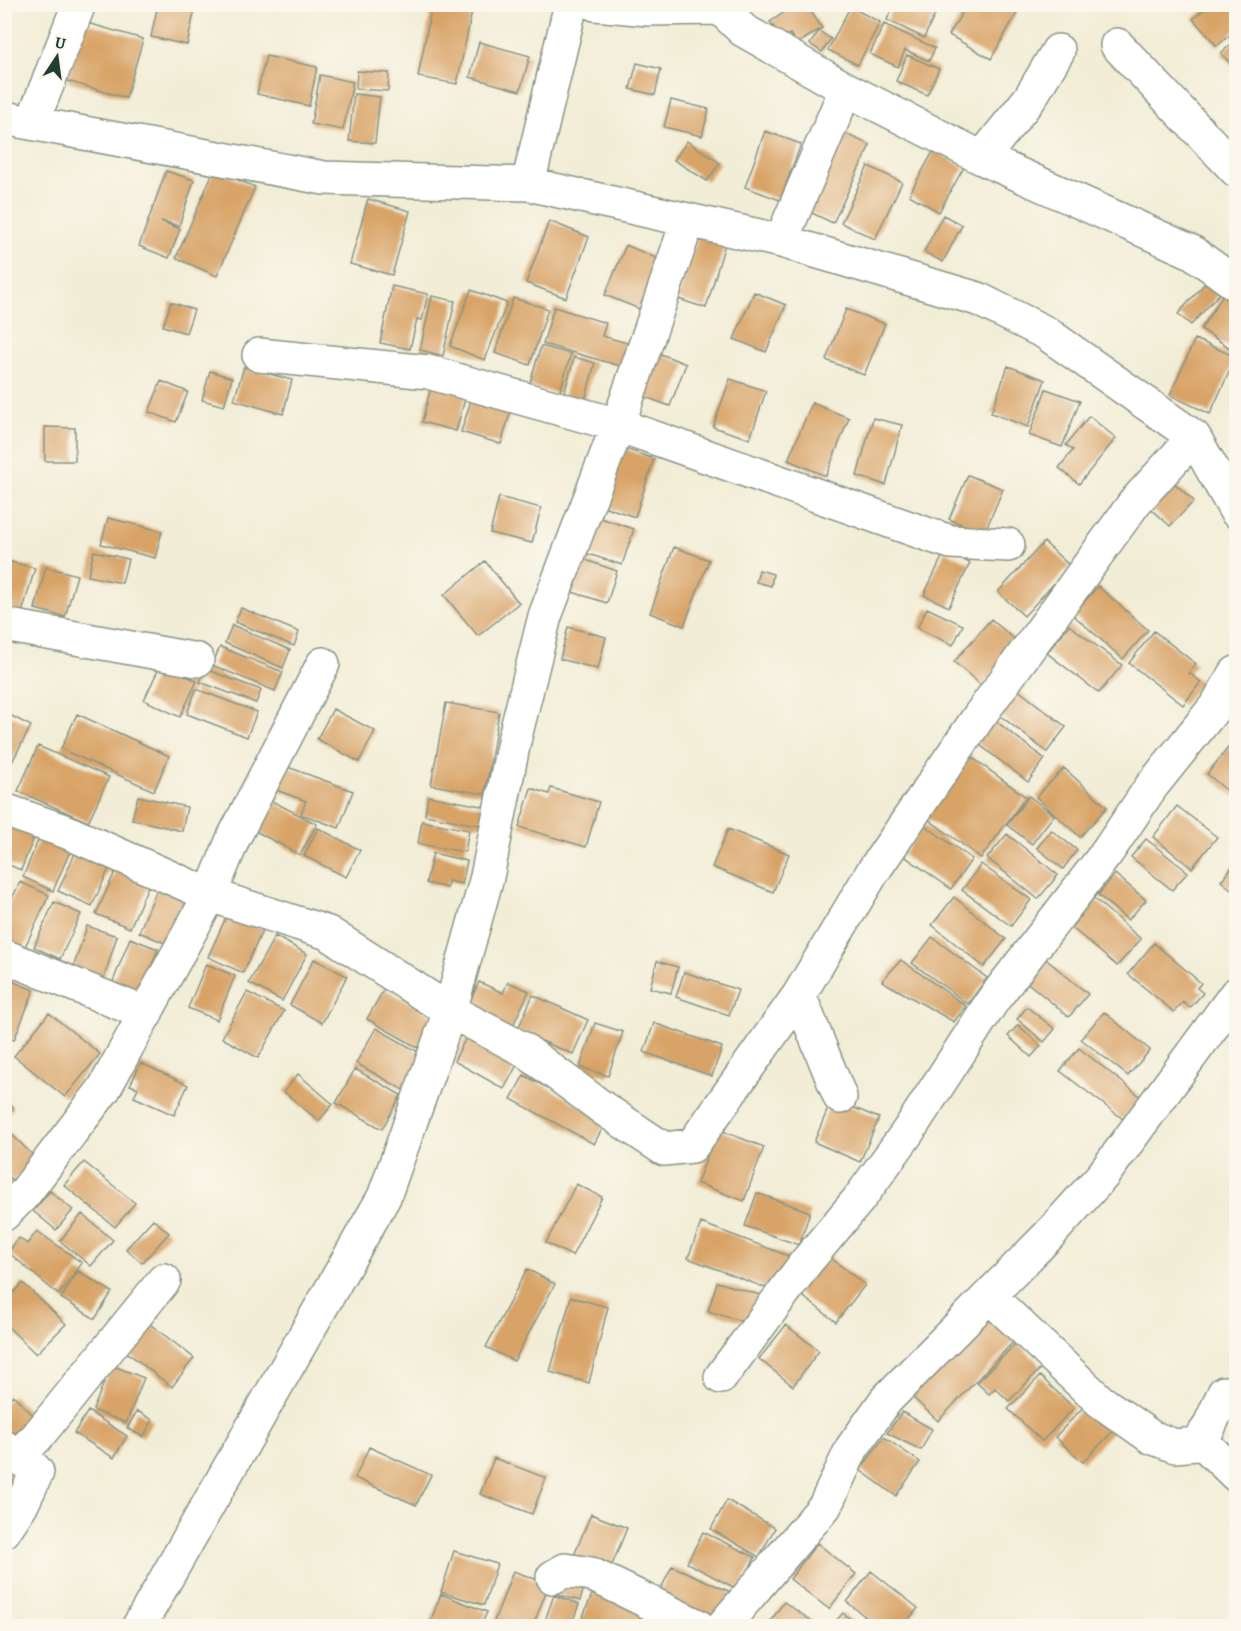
<svg xmlns="http://www.w3.org/2000/svg" width="1241" height="1631" font-family="Alegreya,serif">
<style>
.building{fill:#d8a366}
.lines{fill:none;stroke-linecap:round;stroke-linejoin:round}
.minor-casing{stroke:#889585;stroke-width:36}
.minor{stroke:#fff;stroke-width:33}
</style>
<rect width="100%" height="100%" fill="#fbf7ec"/>
<filter id="ink" filterUnits="userSpaceOnUse"><feTurbulence type="fractalNoise" baseFrequency=".0167" numOctaves="2"/><feDisplacementMap in="SourceGraphic" scale="12" xChannelSelector="R" yChannelSelector="G"/><feConvolveMatrix kernelMatrix="1 2 1 2 8 2 1 2 1" color-interpolation-filters="sRGB"/></filter>
<filter id="wash" filterUnits="userSpaceOnUse"><feTurbulence type="fractalNoise" baseFrequency=".008" numOctaves="4" result="noise"/><feDisplacementMap in="SourceGraphic" scale="24" xChannelSelector="R" yChannelSelector="G"/><feGaussianBlur stdDeviation="1.35" result="paint"/><feColorMatrix in="noise" values="0 0 0 0 0 0 0 0 0 0 0 0 0 0 0 0 0 1.4 0 .05"/><feComposite in="paint" operator="in"/></filter>
<g filter="url(#wash)">
<rect width="100%" height="100%" fill="#f2edd6"/>
<g id="blocks">
<path class="building" d="M158 4H196L187 45 151 37Z
M432 4 472 11 457 84 418 77Z
M797 4H806L822 28 797 44 790 34 782 38 770 22Z
M894 4H926L937 10 924 38 887 20Z
M967 4H1001L1017 13 991 59 949 35Z
M1210 4H1236V30L1217 46 1193 19Z
M850 7 880 22 858 65 828 50Z
M84 22 143 39 126 98 67 81Z
M884 24 935 48 929 61 905 50 898 67 870 54Z
M819 31 831 39 822 52 810 44Z
M1236 40V70L1221 53Z
M479 42 530 56 520 91 470 77Z
M907 55 939 69 927 95 896 81Z
M266 56 317 67 309 106 257 94Z
M637 63 661 69 655 95 630 89Z
M357 71 389 73 388 91 356 89Z
M320 75 353 82 343 130 311 124Z
M354 94 380 97 375 143 349 141Z
M671 100 709 109 702 136 664 127Z
M835 129 870 145 833 223 799 207Z
M765 131 801 144 780 200 745 187Z
M687 141 720 163 707 181 674 160Z
M934 150 964 167 939 212 909 195Z
M868 166 902 182 875 239 841 223Z
M214 170 255 187 217 276 176 258Z
M166 171 194 180 179 226 161 221 180 229 169 258 139 246Z
M368 199 410 211 392 275 350 264Z
M943 215 962 225 943 262 924 252Z
M549 221 589 237 566 298 526 283Z
M698 235 725 244 706 308 678 299Z
M626 245 663 261 642 310 605 295Z
M1207 281 1220 293 1191 325 1178 314Z
M392 286 428 294 422 320 417 319 410 349 380 343Z
M471 290 507 303 485 360 450 346Z
M1226 290 1236 296V352L1201 329Z
M754 292 786 305 766 352 734 339Z
M432 296 455 301 443 356 420 350Z
M513 298 548 309 530 365 495 353Z
M171 302 194 310 186 333 163 326Z
M554 307 606 323 602 336 631 344 624 367 543 344Z
M846 309 885 324 864 375 826 360Z
M1195 339 1236 357 1210 414 1170 395Z
M541 346 571 354 559 394 529 386Z
M653 351 686 364 670 406 637 394Z
M574 357 595 363 585 400 564 395Z
M1008 366 1045 380 1028 427 991 413Z
M244 367 292 380 283 414 234 400Z
M210 371 232 378 224 406 202 400Z
M730 379 766 391 750 439 713 427Z
M161 381 188 392 176 422 149 412Z
M432 383 467 392 456 431 422 422Z
M1046 389 1080 401 1062 447 1029 435Z
M474 391 513 403 501 444 461 432Z
M812 403 849 418 826 476 788 460Z
M1089 416 1116 438 1079 484 1059 468 1073 450 1066 445Z
M873 418 902 425 886 485 857 476Z
M45 427 75 428V461H45Z
M620 447 654 459 635 517 600 505Z
M968 475 1003 489 984 534 949 519Z
M1171 480 1194 501 1170 526 1147 505Z
M499 497 541 508 532 543 490 533Z
M594 516 634 529 622 565 582 552Z
M108 518 162 531 155 558 101 544Z
M1044 542 1070 566 1024 616 998 592Z
M674 547 709 560 684 626 650 613Z
M94 551 128 559 122 583 88 576Z
M945 551 970 563 949 607 924 595Z
M580 558 617 571 607 603 569 591Z
M4 560 35 568 22 613 4 608Z
M485 561 519 603 478 636 444 595Z
M46 567 77 575 65 617 35 609Z
M759 570 773 574 771 586 756 582Z
M1098 586 1148 630 1123 659 1073 615Z
M241 608 299 632 294 646 235 622Z
M927 608 963 625 953 645 917 628Z
M991 619 1020 644 982 686 954 662Z
M232 625 290 650 283 668 225 643Z
M1069 625 1122 665 1099 693 1047 653Z
M568 627 606 637 598 669 560 659Z
M1154 631 1196 664 1189 673 1201 682 1183 705 1129 663Z
M220 647 283 672 275 691 212 665Z
M161 664 197 681 180 717 144 700Z
M205 669 261 690 256 703 200 682Z
M196 689 257 712 247 737 187 714Z
M1017 689 1066 727 1047 752 998 714Z
M446 703 499 712 485 794 431 785Z
M333 709 375 731 359 762 317 739Z
M4 712 31 726 4 777Z
M77 714 169 756 154 791 61 749Z
M993 719 1045 759 1028 782 976 742Z
M1232 743 1236 747V798L1207 774Z
M38 746 109 777 88 822 18 791Z
M962 750 1026 797 981 858 917 811Z
M285 766 353 791 339 828 301 814 306 801 276 790Z
M1064 768 1107 807 1080 837 1036 797Z
M531 788 549 794 551 788 599 802 586 847 519 827Z
M260 795 317 824 300 855 244 825Z
M138 796 187 807 182 831 132 819Z
M428 796 492 808 488 827 425 815Z
M1029 796 1054 815 1032 844 1007 825Z
M1177 806 1217 837 1192 868 1153 837Z
M4 817 37 829 21 870 4 863Z
M422 821 469 830 465 852 418 844Z
M924 825 972 859 951 889 903 855Z
M318 828 360 850 346 877 304 856Z
M728 829 789 854 773 892 712 867Z
M1051 830 1077 850 1063 869 1037 848Z
M42 831 73 844 53 891 23 877Z
M1007 834 1058 875 1038 899 987 858Z
M1146 839 1188 872 1172 890 1131 857Z
M78 847 112 862 92 906 58 891Z
M433 853 467 861 462 884 448 881 447 888 426 883Z
M1236 862V893L1221 881Z
M119 863 152 877 130 928 96 914Z
M981 864 1031 900 1011 926 962 890Z
M1115 874 1146 900 1128 920 1098 895Z
M20 882 49 895 24 949 4 941V915Z
M160 882 195 897 174 947 139 932Z
M1089 894 1141 939 1117 966 1071 927 1082 915 1076 910Z
M954 897 1006 939 984 967 932 925Z
M54 902 81 914 60 959 34 947Z
M228 913 263 929 243 973 208 957Z
M87 926 117 936 102 984 71 974Z
M275 936 307 954 282 1001 249 983Z
M932 937 987 978 968 1004 912 963Z
M130 938 158 949 140 994 112 984Z
M1154 943 1201 983 1197 988 1203 993 1190 1008 1183 1002 1174 1012 1128 974Z
M1042 956 1088 994 1069 1017 1023 979Z
M314 959 347 976 322 1023 290 1005Z
M901 960 966 1006 954 1022 882 981Z
M657 961 678 967 671 993 650 988Z
M206 964 235 976 217 1020 188 1008Z
M684 972 738 990 729 1015 676 997Z
M4 978 34 990 14 1040 4 1036Z
M479 982 503 993 508 982 529 991 509 1034 464 1014Z
M384 989 439 1019 422 1050 367 1019Z
M247 992 284 1011 258 1058 222 1038Z
M533 995 588 1020 573 1054 517 1031Z
M1027 1007 1055 1029 1044 1042 1017 1019Z
M1104 1012 1150 1050 1128 1076 1081 1039Z
M49 1013 100 1054 65 1097 14 1056Z
M595 1023 623 1032 608 1076 580 1067Z
M654 1023 722 1047 712 1076 644 1052Z
M1018 1025 1041 1046 1031 1057 1008 1036Z
M376 1028 427 1057 407 1092 356 1063Z
M469 1032 520 1059 504 1089 454 1061Z
M1079 1048 1141 1097 1123 1119 1060 1071Z
M141 1063 188 1085 174 1115 134 1097 138 1088 130 1085Z
M355 1069 401 1095 382 1129 336 1103Z
M298 1074 333 1104 319 1121 284 1092Z
M524 1075 607 1120 594 1144 511 1099Z
M4 1099 14 1108 4 1117Z
M832 1099 879 1118 860 1162 814 1142Z
M4 1127 36 1158 13 1181 4 1172Z
M717 1129 764 1147 744 1201 697 1183Z
M84 1162 135 1203 115 1227 64 1185Z
M576 1184 602 1197 572 1256 546 1243Z
M50 1191 73 1210 56 1230 33 1211Z
M757 1193 810 1212 799 1245 745 1226Z
M82 1214 113 1240 91 1266 60 1241Z
M153 1219 169 1233 142 1263 126 1249Z
M701 1223 789 1256 776 1292 688 1258Z
M37 1231 82 1263 59 1295 8 1252 19 1238 27 1244Z
M822 1251 865 1285 836 1322 792 1288Z
M527 1269 555 1284 514 1361 486 1347Z
M78 1271 112 1292 95 1319 61 1298Z
M717 1282 760 1295 751 1324 708 1311Z
M23 1283 66 1324 36 1354 4 1323V1302Z
M571 1297 608 1307 589 1383 550 1372Z
M988 1310 1017 1338 938 1421 908 1393Z
M146 1321 194 1358 172 1387 124 1350Z
M786 1325 819 1351 793 1386 759 1359Z
M1017 1342 1042 1367 1009 1401 995 1388 989 1394 977 1383Z
M111 1365 144 1378 126 1423 93 1410Z
M1040 1376 1074 1408 1042 1441 1008 1409Z
M13 1395 33 1415 12 1437 4 1430V1404Z
M1091 1399 1119 1425 1083 1462 1055 1437Z
M88 1411 127 1436 114 1458 74 1433Z
M137 1411 153 1420 143 1437 127 1428Z
M902 1412 932 1429 921 1450 887 1433Z
M884 1437 920 1462 896 1496 860 1470Z
M369 1447 431 1475 416 1505 355 1478Z
M494 1458 546 1478 532 1514 480 1494Z
M4 1466 19 1473 4 1502Z
M727 1500 775 1528 759 1557 711 1529Z
M591 1514 627 1528 608 1575 572 1560Z
M703 1532 755 1557 739 1590 687 1563Z
M817 1543 856 1574 829 1609 790 1579Z
M454 1551 497 1564 484 1605 441 1592Z
M672 1566 733 1593 718 1626 656 1599Z
M513 1571 549 1584 533 1626 493 1624Z
M871 1571 918 1608 903 1626H877L847 1602Z
M563 1577 585 1584 580 1601 557 1594Z
M594 1590 679 1626H579Z
M441 1594 487 1612 481 1626H447L431 1620Z
M554 1595 579 1604 571 1626H543Z
M784 1602 819 1626H767Z
M843 1613 859 1626H831Z"/>
</g>
</g>
<g filter="url(#ink)">
<use href="#blocks" fill-opacity="0" stroke="#889585" stroke-width="1.5"/>
<g class="lines">
<defs>
<path id="minor" d="M595 4 648 9 720 8 726 4
M720 8 743 30 846 89 982 158 1192 252 1236 284
M1117 45 1236 170
M4 118 324 178 528 184 781 241 978 299 1046 333 1194 437 1236 511
M32 123 79 4
M982 158 1030 98 1058 51
M528 184 571 4
M781 241 846 89
M259 355 428 372 618 425 932 536 951 542 1008 545
M4 625 197 660
M4 810 67 832 210 895 328 933 450 1011 523 1049 604 1109 664 1149 692 1146 799 995 872 873 980 715 1135 502 1194 437
M4 956 146 1014
M799 995 840 1097
M4 1214 24 1194 104 1089 210 895 233 839 323 664
M989 1296 1100 1401 1151 1437 1175 1446 1197 1444 1209 1427 1224 1393
M721 1377 807 1261 859 1199 907 1133 993 1000 1108 851 1151 787 1216 706 1236 673
M1202 1442 1236 1475
M4 1447 16 1457 36 1438 164 1280
M4 1531 23 1502 37 1472 30 1464 16 1457
M553 1577 565 1570 591 1574 698 1626
M139 1626 384 1197 450 1011 487 877 514 741 545 616 618 425 688 220
M723 1626 825 1506 852 1448 886 1400 1049 1235 1103 1175 1236 994"/>
</defs>
<use href="#minor" class="minor-casing"/>
<use href="#minor" class="minor"/>
</g>
</g>
<rect width="1241" height="1631" fill="none" stroke="#fbf7ec" stroke-width="24"/>
<g transform="translate(57 57) rotate(13)" stroke="#fbf7ec" stroke-width="4.5" paint-order="stroke">
<path d="M0-4.5L10 22L0 15L-10 22Z" fill="#1f3d34"/>
<text y="-9" font-size="16" font-weight="bold" text-anchor="middle" fill="#1f3d34">U</text>
</g>
</svg>
